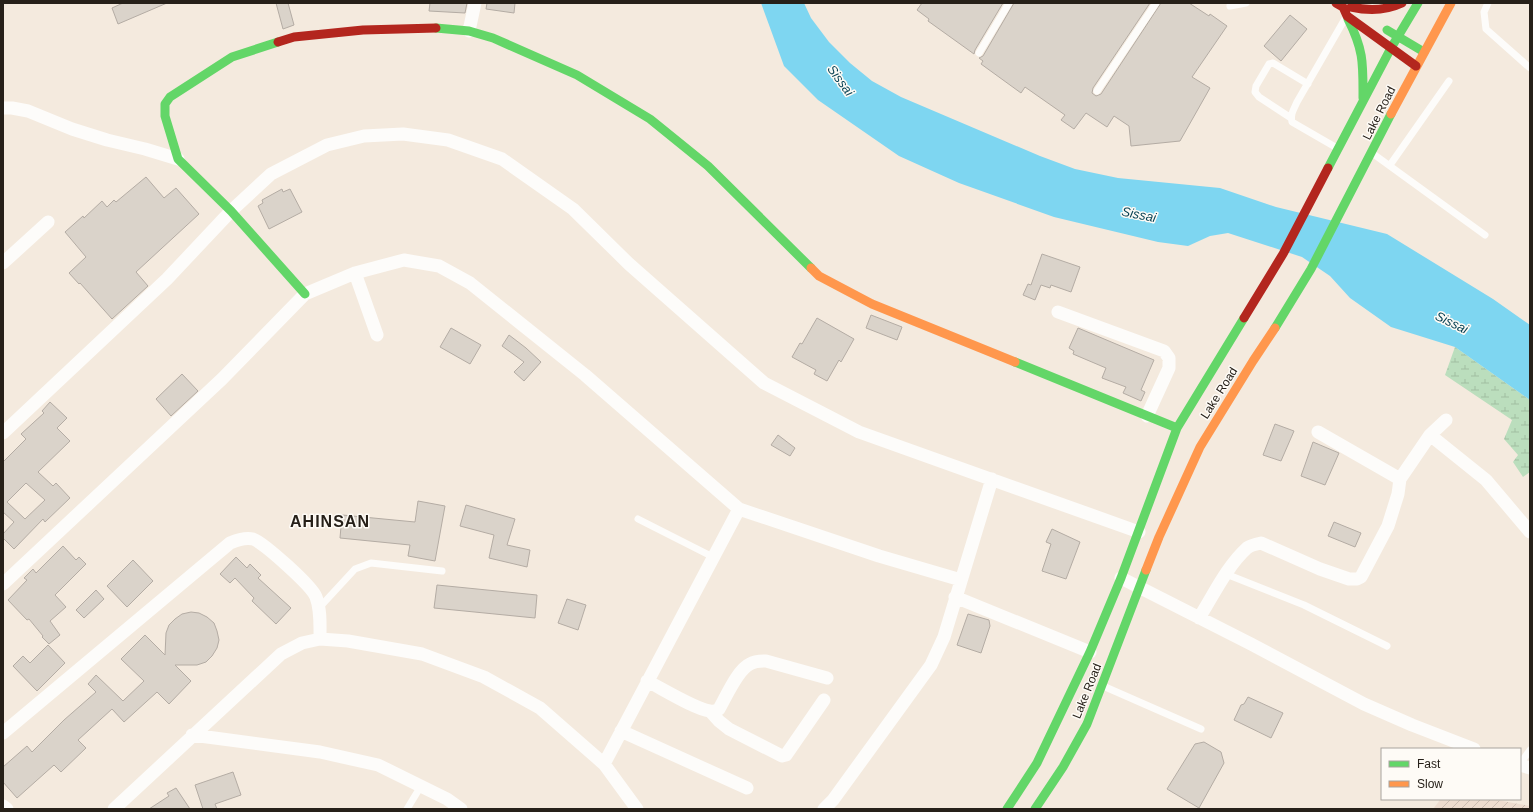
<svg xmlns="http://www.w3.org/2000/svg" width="1533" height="812" font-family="Arial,sans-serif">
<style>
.industrial{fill:url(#industrial-furrows)}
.wetland{fill:url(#wetland-marsh)}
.water{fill:#7ed6f1}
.building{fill:#dad3ca;stroke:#b4aca4;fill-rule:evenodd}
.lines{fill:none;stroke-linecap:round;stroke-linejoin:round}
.lane{stroke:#fdfcfa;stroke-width:7}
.street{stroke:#fdfcfa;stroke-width:13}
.fast{stroke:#63d668;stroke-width:9}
.slow{stroke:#ff974d;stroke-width:9}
.jam{stroke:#b3261e;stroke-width:9}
.labels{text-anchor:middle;stroke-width:3;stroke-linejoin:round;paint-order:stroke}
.street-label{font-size:12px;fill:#262019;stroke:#fefbf6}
.water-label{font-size:13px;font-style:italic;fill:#043f51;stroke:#fefbf6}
.district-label{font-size:16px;font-weight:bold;letter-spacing:1px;fill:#262019;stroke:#fefbf6}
</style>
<defs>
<pattern id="industrial-furrows" width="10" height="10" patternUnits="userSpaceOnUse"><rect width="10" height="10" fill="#eddccf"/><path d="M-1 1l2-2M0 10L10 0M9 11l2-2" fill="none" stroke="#cbbcb1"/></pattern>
<pattern id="wetland-marsh" width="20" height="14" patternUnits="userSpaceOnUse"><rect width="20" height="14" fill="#bbdebd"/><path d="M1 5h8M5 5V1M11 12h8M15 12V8" fill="none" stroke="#a1bea2"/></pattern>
</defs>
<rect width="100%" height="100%" fill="#f4eade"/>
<path class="industrial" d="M1441 799H1491L1530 806V809H1433Z"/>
<path class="wetland" d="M1455 347 1530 400V472L1523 477 1513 462 1518 455 1504 439 1512 420 1445 375Z"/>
<path class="water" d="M761 3H804L811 18 829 42 850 63 872 81 901 97 1040 156 1075 169 1118 178 1220 188 1276 207 1387 234 1493 299 1530 325V400L1455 347 1391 327 1350 298 1330 276 1302 257 1228 233 1210 236 1188 246 1158 242 1054 217 959 183 899 156 818 100 784 66Z"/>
<path class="building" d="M123 3H167L118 24 112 8Z
M276 3H288L294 25 283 29Z
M430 3H467L465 13 429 11Z
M487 3H515L514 13 486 9Z
M922 3H1003L975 50 974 54 928 21 929 19 917 10Z
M1014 3H1150L1093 88 1092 93 1096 96 1101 94 1161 3H1189L1209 16 1210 14 1227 26 1192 77 1210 88 1180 141 1131 146 1129 126 1114 116 1107 127 1086 113 1074 129 1061 120 1065 115 1025 87 1021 93 981 64 983 61 979 58 983 56Z
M1290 15 1307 29 1281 61 1264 46Z
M146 177 164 198 176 188 199 214 136 272 148 286 112 319 80 283 79 284 69 273 86 257 65 232 83 216 84 218 102 201 107 207 114 200 116 202Z
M282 189 283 192 290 189 302 212 269 229 258 206 263 203 262 200Z
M1042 254 1080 267 1071 292 1051 285 1050 288 1041 285 1035 300 1023 295 1028 284 1031 285Z
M871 315 902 327 897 340 866 328Z
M817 318 854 339 841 362 839 360 827 381 814 374 816 370 792 357 800 343 802 344Z
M451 328 481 345 470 364 440 347Z
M1078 328 1154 360 1141 390 1145 392 1141 401 1123 393 1126 387 1102 378 1106 368 1073 354 1074 351 1069 348Z
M509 335 526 348 541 362 524 381 514 372 524 362 502 346Z
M182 374 198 391 171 416 156 399Z
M50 402 67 418 57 428 70 441 38 472 53 486 56 483 70 498 45 522 43 519 14 549 3 538V534L14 522 3 512V462L26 439 21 434 44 413 42 411ZM26 483 45 500 25 519 7 502Z
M1275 424 1294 431 1281 461 1263 455Z
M778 435 795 448 790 456 771 445Z
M1313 442 1339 453 1325 485 1301 476Z
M418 501 445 506 435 561 408 556 410 545 340 538 342 515 415 522Z
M466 505 515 519 507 545 530 550 527 567 489 558 494 535 460 526Z
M1334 522 1361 533 1355 547 1328 536Z
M1052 529 1080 542 1066 579 1042 571 1051 544 1046 542Z
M63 546 76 560 79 557 86 564 55 595 66 607 50 621 60 635 49 644 42 637 43 636 29 619 27 620 8 600 27 580 24 578 33 569 36 573Z
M236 557 247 568 250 564 261 575 258 578 291 608 276 624 252 601 254 598 235 578 230 583 220 574Z
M133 560 153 581 127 607 107 586Z
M437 585 537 595 535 618 434 608Z
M96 590 104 599 84 618 76 610Z
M567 599 586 605 578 630 558 623Z
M191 612 199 613 207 617 214 623 217 631 219 640 217 648 212 656 206 662 197 665H175L191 681 169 704 157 692 124 722 112 709 78 740 86 748 61 772 54 765 17 798 3 782V767L27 746 32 752 64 720 96 692 88 684 96 675 123 701 144 681 121 659 145 635 165 655 166 633 169 625 175 619 182 614Z
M968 614 989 620 990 626 981 653 957 645Z
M48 645 65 663 37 691 13 666 23 656 30 663Z
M1248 697 1283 713 1271 738 1234 720 1241 705 1244 704Z
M1204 742 1221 752 1224 763 1199 808 1167 789 1195 744Z
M233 772 241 795 215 804 217 809H203L195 785Z
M176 788 190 809H149L169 796 167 793Z"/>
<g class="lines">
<path class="lane" d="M1488 3 1484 12 1486 29 1530 68
M1230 6 1246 3
M979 53 1009 3
M1097 91 1156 3
M1291 118 1259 97 1255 92 1256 86 1269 64 1273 63 1308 84
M1337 148 1292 122C1290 114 1294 109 1297 102L1346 17
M1372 153 1485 235
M1390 165 1449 81
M638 519 713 557
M1226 574 1304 605 1387 646
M319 608 355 569 371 563 442 571
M1103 686 1201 729
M1520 764 1530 750
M407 809 421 786"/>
<path class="street" d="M469 31 475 3
M3 108H12L28 111 72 129 107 140 145 149 178 159
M3 263 48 222
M355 273 377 335
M1058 312 1164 351 1169 358V368L1147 416
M3 433 167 279 231 211 271 174 327 145 364 136 403 134 448 140 502 159 573 209 629 264 764 383 859 432 1139 532
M1430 435 1486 480 1530 532
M1400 479 1430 435 1446 420
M1121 578 1251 644 1364 704 1412 725 1474 749
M3 584 222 379 305 294 355 273 404 260 439 266 470 283 585 375 739 509
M955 597 1090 652
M1199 618C1213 596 1227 566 1247 548 1251 545 1256 544 1261 543L1320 569 1349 579H1357L1361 577 1388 526 1398 494 1400 479 1318 432
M647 681C663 689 695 709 710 711 714 712 716 711 719 709 726 697 738 669 750 664 755 661 760 661 766 661L827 678
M710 711 719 721 729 729 782 756 786 755 824 700
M621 731 747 788
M3 733 230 543C237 540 245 537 253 539 264 543 312 586 316 597 321 610 320 625 320 639
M192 735 320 752 378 765 447 799 461 809
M604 764 739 509 879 556 961 580
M1520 765 1530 768
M3 806 7 809
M114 809 281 654 302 643 320 639 348 641 422 654 484 677 540 708 604 764 637 809
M824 809 833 800 931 665 944 637 992 479"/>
<path class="fast" d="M1348 19C1364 51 1363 63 1363 98
M436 28 469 31 493 38 577 75 650 119 708 166 811 268
M1387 30 1424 52
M278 42 232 57 170 97 165 104V116L178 159 231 211 305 294
M1328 168 1391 48 1418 3
M1275 328 1311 269 1391 114
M1015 362 1177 428
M1007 809 1037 763 1090 652 1121 578 1177 428 1244 318
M1035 809 1063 767 1087 724 1146 570"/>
<path class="slow" d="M1391 114 1451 3
M811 268 819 276 872 304 1015 362
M1146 570 1159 537 1200 447 1253 361 1275 328"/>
<path class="jam" d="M1336 3 1343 7 1347 16 1416 66
M1351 7C1369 11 1385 11 1402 3
M278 42 294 37 363 30 436 28
M1244 318 1283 254 1328 168"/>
</g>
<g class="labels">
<g class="street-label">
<text transform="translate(1379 113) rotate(-63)" y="4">Lake Road</text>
<text transform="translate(1219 393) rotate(-58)" y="4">Lake Road</text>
<text transform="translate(1087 691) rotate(-68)" y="4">Lake Road</text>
</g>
<g class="water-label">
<text transform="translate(841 80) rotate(54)" y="5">Sissai</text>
<text transform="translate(1139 214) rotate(11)" y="5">Sissai</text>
<text transform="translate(1452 322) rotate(26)" y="5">Sissai</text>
</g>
<g class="district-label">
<text x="330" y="527">AHINSAN</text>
</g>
</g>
<rect width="1533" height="812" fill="none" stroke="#262019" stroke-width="8"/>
<rect x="1381" y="748" width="140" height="52" fill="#fefbf6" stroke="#a8a39e"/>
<rect x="1389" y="761" width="20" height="6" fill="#63d668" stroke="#a8a39e"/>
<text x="1417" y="768" font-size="12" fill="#262019">Fast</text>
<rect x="1389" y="781" width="20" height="6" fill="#ff974d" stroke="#a8a39e"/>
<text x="1417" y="788" font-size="12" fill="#262019">Slow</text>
</svg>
